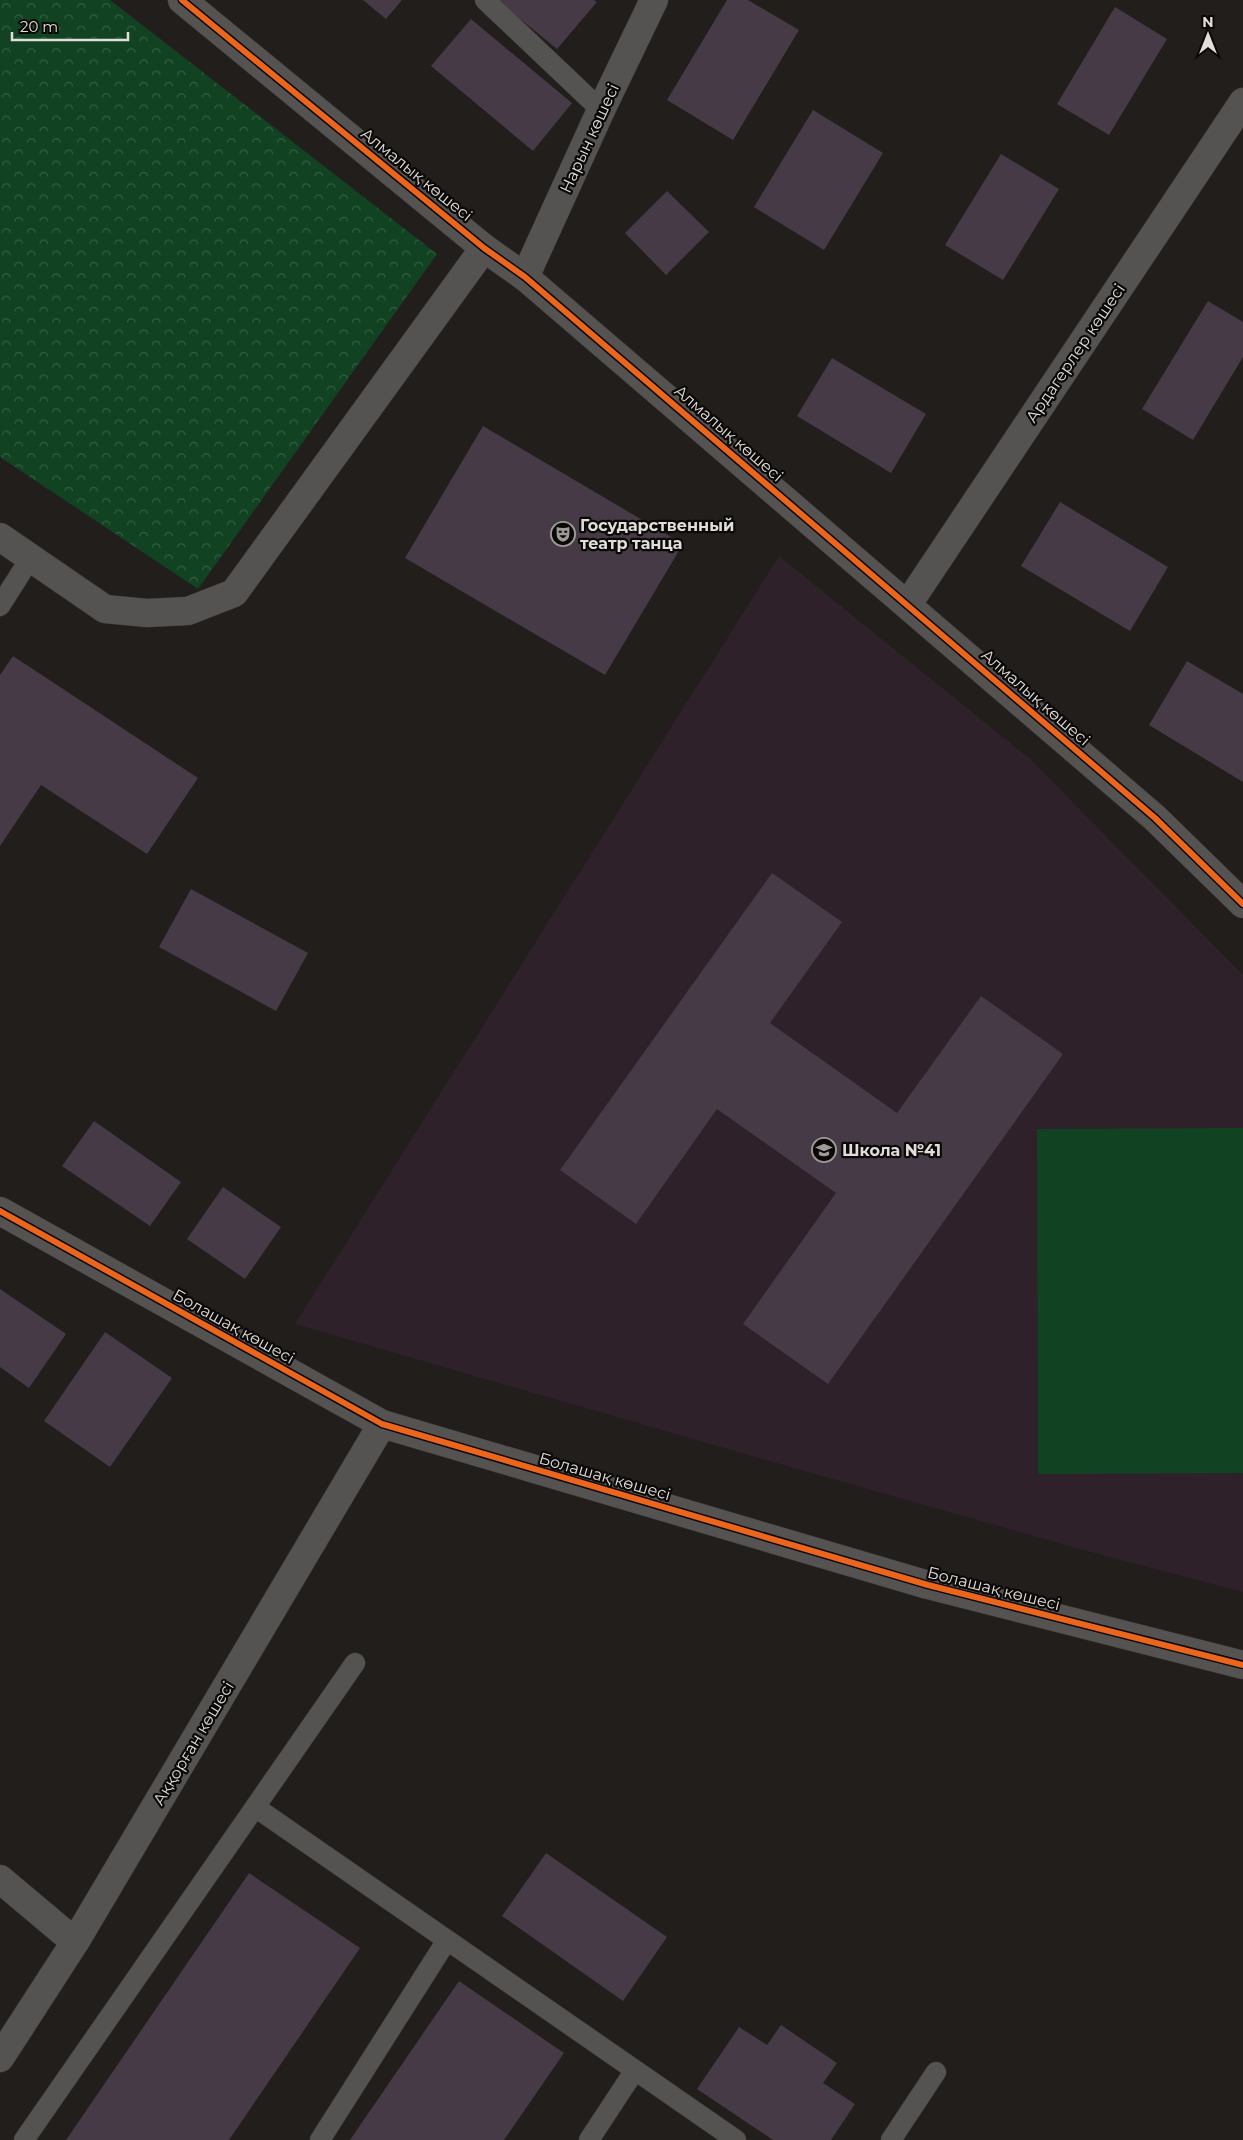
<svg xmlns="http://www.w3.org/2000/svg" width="1243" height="2140" font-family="Montserrat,sans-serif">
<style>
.education{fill:#2e212a}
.park{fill:url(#park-crowns)}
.garden{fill:#114322}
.building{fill:#453a46}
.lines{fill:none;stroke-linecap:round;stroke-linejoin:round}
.service-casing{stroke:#3d3b38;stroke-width:21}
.minor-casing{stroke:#3d3b38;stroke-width:29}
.tertiary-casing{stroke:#3d3b38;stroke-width:29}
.service{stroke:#555351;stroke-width:20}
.minor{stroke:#555351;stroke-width:28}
.tertiary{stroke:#555351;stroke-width:28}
.cycleway-casing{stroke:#0b0907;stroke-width:9}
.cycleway{stroke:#eb651d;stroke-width:6}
.labels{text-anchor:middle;stroke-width:4.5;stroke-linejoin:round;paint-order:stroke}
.street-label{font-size:16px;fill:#e0ddda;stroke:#0b0907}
.poi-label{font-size:16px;font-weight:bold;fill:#e0ddda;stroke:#0b0907;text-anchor:start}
</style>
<defs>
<pattern id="park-crowns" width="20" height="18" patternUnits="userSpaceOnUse" patternTransform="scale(1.25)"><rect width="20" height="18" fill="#114322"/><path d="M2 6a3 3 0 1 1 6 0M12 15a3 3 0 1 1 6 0" fill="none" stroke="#335e42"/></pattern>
</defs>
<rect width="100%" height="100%" fill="#211e1c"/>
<path class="education" d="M779 556 1030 759 1243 975V1592L1087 1551 769 1461 295 1324Z"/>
<path class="park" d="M0 0H110L437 254 198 589 0 457Z"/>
<path class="garden" d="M1243 1128V1473L1038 1474 1037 1129Z"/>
<path class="building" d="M363 0H402L386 19Z
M497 0H594L597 2 557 49Z
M727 0H748L799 30 733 140 667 100Z
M1115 7 1167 39 1109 135 1057 104Z
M471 19 572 103 533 151 431 66Z
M813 110 883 153 824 250 754 207Z
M1001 154 1059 189 1003 280 945 245Z
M667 191 709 232 666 275 625 233Z
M1208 301 1243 322V357L1193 440 1142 409Z
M832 358 926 414 891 473 797 416Z
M483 426 683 544 605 675 405 558Z
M1060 502 1168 567 1130 631 1021 566Z
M13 656 198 778 147 854 41 785 0 846V675Z
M1187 661 1243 694V782L1149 725Z
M772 873 842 922 770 1023 897 1113 981 996 1063 1054 828 1384 743 1324 836 1193 717 1109 636 1224 560 1170Z
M191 889 308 953 276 1011 159 947Z
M94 1121 181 1182 150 1226 62 1166Z
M223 1187 281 1227 245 1279 187 1239Z
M0 1289 66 1334 29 1388 0 1367Z
M105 1332 172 1378 110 1467 44 1421Z
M546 1853 667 1937 623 2001 502 1916Z
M249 1873 360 1948 229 2140H66Z
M459 1981 564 2053 504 2140H350Z
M781 2025 837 2063 823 2083 855 2104 831 2140H773L697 2089 739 2027 767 2045Z"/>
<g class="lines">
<defs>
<path id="service" d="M485 0 601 110
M0 606 31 557
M255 1807 736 2140
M24 2140 355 1663
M320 2140 447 1940
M589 2140 635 2070
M891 2140 936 2072"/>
<path id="minor" d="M525 277 601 110 654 0
M0 537 105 609 147 613 188 611 234 593 484 248
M908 604 1243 102
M0 1211 382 1424 928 1585 1243 1665
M0 1879 75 1942
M0 2058 75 1942 382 1424"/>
<path id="tertiary" d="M182 0 484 248 525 277 1155 818 1243 904"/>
</defs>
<use href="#service" class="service-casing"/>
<use href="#minor" class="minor-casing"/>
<use href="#tertiary" class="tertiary-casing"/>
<use href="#service" class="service"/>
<use href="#minor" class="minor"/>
<use href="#tertiary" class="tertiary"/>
<defs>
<path id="cycleway" d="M182 0 484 248 525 277 1155 818 1243 904
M0 1211 382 1424 928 1585 1243 1665"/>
</defs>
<use href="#cycleway" class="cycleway-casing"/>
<use href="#cycleway" class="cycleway"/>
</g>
<defs>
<symbol id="theatre-ring" viewBox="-11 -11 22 22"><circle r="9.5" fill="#0b0907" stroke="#9d9a98" stroke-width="1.5"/><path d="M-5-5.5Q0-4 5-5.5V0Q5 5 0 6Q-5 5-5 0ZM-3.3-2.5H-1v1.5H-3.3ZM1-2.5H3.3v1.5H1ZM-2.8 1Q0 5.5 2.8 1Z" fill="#9d9a98"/></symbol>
<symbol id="school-ring" viewBox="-11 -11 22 22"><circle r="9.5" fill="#0b0907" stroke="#9d9a98" stroke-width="1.5"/><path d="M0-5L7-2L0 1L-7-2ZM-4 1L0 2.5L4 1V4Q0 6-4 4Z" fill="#9d9a98"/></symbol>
</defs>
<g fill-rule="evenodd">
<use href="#theatre-ring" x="549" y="520" width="28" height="28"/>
<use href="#school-ring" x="810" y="1136" width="28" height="28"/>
</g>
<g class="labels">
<g class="street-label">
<text transform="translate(589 138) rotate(-65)" y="6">Нарын көшесі</text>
<text transform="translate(417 174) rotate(39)" y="6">Алмалық көшесі</text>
<text transform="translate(1075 353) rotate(-56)" y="6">Ардагерлер көшесі</text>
<text transform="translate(729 433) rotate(41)" y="6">Алмалық көшесі</text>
<text transform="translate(1036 697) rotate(41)" y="6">Алмалық көшесі</text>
<text transform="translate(234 1326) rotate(29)" y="6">Болашақ көшесі</text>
<text transform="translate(605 1476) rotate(16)" y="6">Болашақ көшесі</text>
<text transform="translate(994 1588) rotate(14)" y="6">Болашақ көшесі</text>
<text transform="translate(193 1743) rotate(-59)" y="6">Аққорған көшесі</text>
</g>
<g class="poi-label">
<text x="580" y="531">Государственный<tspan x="580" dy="18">театр танца</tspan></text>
<text x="842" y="1156">Школа №41</text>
</g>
</g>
<g transform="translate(1208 35)" stroke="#0b0907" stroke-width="4" paint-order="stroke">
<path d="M0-4L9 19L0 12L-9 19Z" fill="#e0ddda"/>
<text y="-8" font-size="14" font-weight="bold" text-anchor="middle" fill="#e0ddda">N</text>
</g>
<path d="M12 32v8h116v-8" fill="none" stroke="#e0ddda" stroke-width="2.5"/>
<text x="20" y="32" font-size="15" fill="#e0ddda" stroke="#0b0907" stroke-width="4" paint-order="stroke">20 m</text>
</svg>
